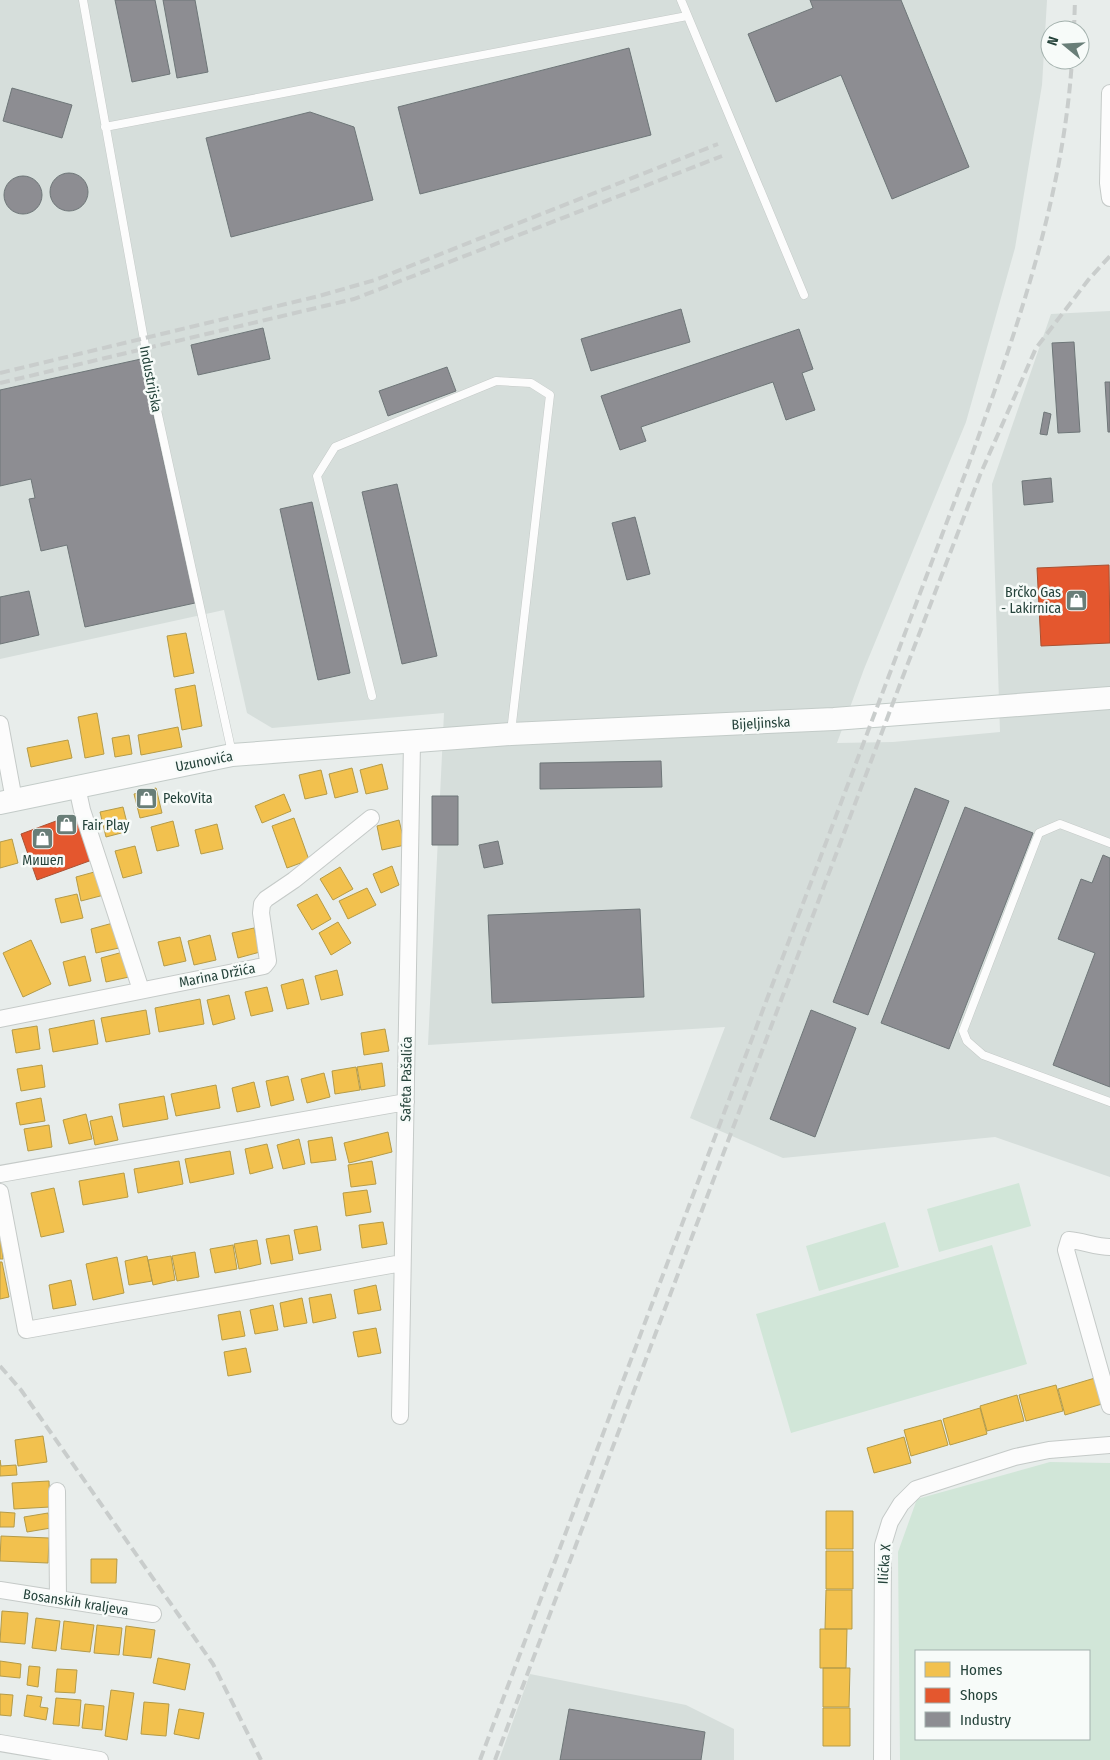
<svg xmlns="http://www.w3.org/2000/svg" width="1110" height="1760" font-family="'Fira Sans Condensed',sans-serif">
<style>
.built{fill:#d6dedb}
.green{fill:#d1e6d8;fill-rule:evenodd}
.homes{fill:#f2c14e;stroke:#b49b48}
.shops{fill:#e4572e;stroke:#aa5132}
.industry{fill:#8d8d92;stroke:#6e7678}
.lines{fill:none;stroke-linecap:round;stroke-linejoin:round}
.lane-casing{stroke:#c5cac8;stroke-width:9}
.street-casing{stroke:#c5cac8;stroke-width:18}
.secondary-casing{stroke:#c3cbc8;stroke-width:24}
.lane{stroke:#fcfcfc;stroke-width:8}
.street{stroke:#fcfcfc;stroke-width:16}
.secondary{stroke:#fcfcfc;stroke-width:22}
.rail{stroke:#c9cdcc;stroke-width:4;stroke-dasharray:10 5;stroke-linecap:butt}
.labels{text-anchor:middle;stroke-width:5;stroke-linejoin:round;paint-order:stroke}
.street-label{font-size:14px;fill:#24423a;stroke:#f7fbf9}
.poi-label{font-size:14px;fill:#24423a;stroke:#f7fbf9;text-anchor:start}
</style>
<rect width="100%" height="100%" fill="#e8edeb"/>
<path class="built" d="M0 0H1047L1042 85 1015 248 966 422 864 669 837 743 893 742 1000 732 992 484 1051 314 1110 311V1177L995 1137 783 1158 690 1118 725 1027 428 1045 444 713 272 728 247 713 224 610 0 659Z
M530 1674 686 1705 734 1729V1760H499Z"/>
<path class="green" d="M1019 1183 1031 1226 939 1252 927 1209Z
M885 1222 899 1267 819 1291 806 1246Z
M992 1245 1027 1364 791 1433 756 1314Z
M1050 1462 1110 1463V1760H900L898 1552 917 1499ZM916 1651H1089V1739H916Z"/>
<path class="homes" d="M186 633 194 673 174 677 167 636Z
M195 685 202 726 182 730 175 689Z
M97 713 104 754 85 758 78 717Z
M178 727 182 747 141 755 138 735Z
M129 735 132 754 115 757 112 738Z
M68 740 72 758 31 767 27 748Z
M382 764 388 789 366 794 360 770Z
M352 768 358 792 335 798 329 774Z
M321 770 327 794 305 799 299 775Z
M156 788 162 813 140 818 134 794Z
M284 794 291 811 262 823 255 806Z
M123 807 129 831 106 837 100 812Z
M294 818 309 860 287 868 272 826Z
M399 820 405 845 382 850 377 826Z
M173 821 179 846 157 851 151 827Z
M217 824 223 849 201 854 195 830Z
M12 839 18 863 0 868V842Z
M135 846 142 873 123 878 115 851Z
M392 866 399 885 381 893 373 874Z
M340 867 353 889 333 900 320 879Z
M98 871 104 895 81 901 76 877Z
M367 888 376 905 348 919 339 901Z
M77 894 83 918 61 923 55 899Z
M317 894 331 919 312 930 297 905Z
M338 922 351 943 331 955 319 933Z
M113 923 119 948 96 953 91 929Z
M254 928 260 952 238 958 232 933Z
M210 935 216 960 194 965 188 941Z
M180 937 186 961 164 966 158 942Z
M31 940 51 984 23 997 3 953Z
M123 952 129 977 106 982 101 958Z
M85 956 91 981 69 986 63 962Z
M337 970 343 995 321 1000 315 976Z
M303 979 309 1004 287 1009 281 985Z
M267 987 273 1011 251 1016 245 992Z
M229 995 235 1019 213 1025 207 1000Z
M200 999 204 1024 159 1032 155 1008Z
M146 1010 150 1034 106 1042 101 1018Z
M94 1020 98 1044 53 1052 49 1029Z
M37 1026 40 1049 16 1053 12 1030Z
M385 1029 389 1051 364 1055 361 1033Z
M382 1063 385 1086 361 1090 357 1067Z
M42 1065 45 1087 21 1091 17 1069Z
M356 1067 360 1090 335 1094 332 1071Z
M324 1073 330 1097 307 1103 301 1079Z
M288 1076 294 1100 271 1106 266 1081Z
M254 1082 260 1107 237 1112 232 1088Z
M216 1085 220 1108 176 1116 171 1094Z
M164 1096 168 1119 123 1127 119 1104Z
M41 1098 45 1121 20 1125 16 1103Z
M86 1114 92 1139 69 1144 63 1120Z
M112 1116 118 1140 95 1145 90 1121Z
M49 1125 52 1147 28 1151 24 1129Z
M388 1132 392 1152 349 1163 344 1143Z
M332 1137 336 1160 311 1163 308 1141Z
M299 1139 305 1164 283 1169 277 1145Z
M267 1144 273 1168 250 1174 245 1149Z
M230 1151 234 1174 190 1183 185 1159Z
M179 1161 183 1184 138 1193 134 1169Z
M372 1161 376 1184 351 1187 348 1165Z
M124 1173 128 1197 83 1205 79 1181Z
M54 1188 64 1232 41 1237 31 1193Z
M367 1190 371 1212 346 1216 343 1193Z
M383 1222 387 1244 362 1248 359 1225Z
M317 1226 321 1250 299 1254 294 1230Z
M0 1229 3 1259H0Z
M289 1235 293 1260 271 1264 266 1239Z
M257 1240 261 1264 239 1269 234 1244Z
M233 1245 237 1269 215 1273 210 1249Z
M195 1252 199 1277 177 1281 172 1256Z
M147 1256 152 1281 129 1285 125 1261Z
M171 1256 175 1280 153 1285 148 1260Z
M117 1257 124 1293 93 1300 86 1264Z
M0 1262H2L9 1297 0 1299Z
M71 1280 76 1305 53 1309 49 1285Z
M376 1285 381 1310 358 1314 354 1290Z
M331 1294 336 1318 313 1323 309 1298Z
M302 1298 307 1323 284 1327 280 1303Z
M273 1305 278 1330 255 1334 250 1310Z
M240 1311 245 1336 222 1340 218 1315Z
M376 1328 381 1353 358 1357 353 1332Z
M246 1348 251 1372 228 1376 224 1352Z
M1095 1378 1102 1404 1065 1415 1058 1389Z
M1056 1385 1063 1411 1026 1421 1019 1395Z
M1017 1395 1024 1421 987 1431 980 1406Z
M980 1408 987 1434 950 1445 943 1419Z
M941 1420 948 1445 911 1456 904 1430Z
M43 1436 47 1462 18 1466 15 1440Z
M904 1437 911 1463 874 1473 867 1448Z
M0 1460 1 1466 16 1465 17 1475 0 1476Z
M49 1481 50 1507 14 1509 12 1483Z
M826 1511H853V1549H826Z
M0 1512 15 1513 14 1527H0Z
M48 1513 51 1528 27 1532 24 1517Z
M1 1536 49 1538 48 1563 0 1561Z
M826 1551H853V1589H826Z
M91 1559H117L116 1583H91Z
M826 1590H852V1629H825Z
M2 1611 28 1613 25 1644 0 1642Z
M36 1618 60 1621 56 1651 32 1648Z
M64 1621 94 1625 90 1652 61 1649Z
M97 1625 122 1628 119 1655 94 1653Z
M126 1626 155 1630 151 1658 123 1655Z
M820 1629H847L846 1668H820Z
M158 1658 190 1664 185 1690 153 1683Z
M0 1661 21 1664 20 1678 0 1676Z
M29 1666 40 1667 38 1687 27 1685Z
M823 1668H850L849 1707H823Z
M57 1669 77 1670 75 1693 55 1692Z
M111 1690 134 1693 127 1740 105 1736Z
M0 1694 13 1695 11 1716 0 1715Z
M27 1695 42 1697 40 1707 48 1708 46 1720 24 1716Z
M56 1698 81 1700 79 1726 53 1724Z
M144 1702 169 1704 166 1736 141 1734Z
M85 1704 104 1706 102 1730 82 1728Z
M823 1708H850V1746H823Z
M179 1709 204 1713 199 1739 174 1734Z"/>
<path class="shops" d="M1109 565 1110 643 1041 646 1037 568Z
M75 814 92 860 37 880 21 834Z"/>
<path class="industry" d="M115 0H155L170 74 132 82Z
M163 0H195L208 72 177 78Z
M810 0H901L969 167 892 199 841 75 776 102 748 34 813 8Z
M629 48 651 135 420 194 398 107Z
M12 88 72 105 62 138 3 121Z
M310 112 354 127 373 200 231 237 206 138Z
M50 192a19 19 0 1 1 38 0a19 19 0 1 1-38 0Z
M4 195a19 19 0 1 1 38 0a19 19 0 1 1-38 0Z
M681 309 690 342 591 371 581 339Z
M263 328 270 359 198 375 191 345Z
M799 329 813 369 802 373 815 410 786 420 773 382 641 427 646 441 620 450 601 396Z
M1074 342 1080 432 1058 433 1052 343Z
M141 359 195 603 85 627 67 545 41 551 29 499 35 498 31 479 0 486V390Z
M447 367 456 391 388 416 379 391Z
M1105 382H1110V432H1108Z
M1044 412 1051 414 1047 435 1040 434Z
M1051 478 1053 502 1024 505 1022 481Z
M397 484 437 656 402 664 362 492Z
M312 502 350 673 318 680 280 509Z
M635 517 650 574 627 580 612 523Z
M29 591 39 635 0 644V597Z
M661 761 662 787 540 789V763Z
M915 788 949 801 868 1015 833 1002Z
M432 796H458V845H432Z
M965 807 1033 833 949 1049 881 1023Z
M498 841 503 864 484 868 479 845Z
M1103 855 1110 858V1087L1053 1065 1095 953 1058 939 1081 879 1092 883Z
M640 909 644 997 492 1003 488 915Z
M811 1010 856 1028 815 1137 770 1119Z
M569 1709 705 1732 701 1760H560Z"/>
<g class="lines">
<defs>
<path id="lane" d="M83 0 155 401 232 753
M681 0 804 295
M105 127 687 16
M372 696 317 476 335 447 496 381 531 383 550 395 511 732
M1110 843 1060 824 1039 833 963 1031 967 1041 983 1055 1110 1102"/>
<path id="street" d="M1110 93 1108 183 1110 198
M0 724 14 800
M77 787 82 810 141 990
M0 1019 264 966 268 961 261 913 262 904 266 899 294 880 371 818
M0 1174 406 1102
M0 1192 26 1330 402 1263
M1110 1247C1096 1247 1083 1241 1069 1240L1066 1250 1110 1406
M400 1416 412 743
M57 1491 58 1599
M0 1590 153 1614
M0 1743 100 1760
M882 1760 883 1545 890 1522 901 1504 916 1489 1015 1457 1049 1450 1110 1445"/>
<path id="secondary" d="M0 803 232 755 511 734 834 719 1110 698"/>
</defs>
<use href="#lane" class="lane-casing"/>
<use href="#street" class="street-casing"/>
<use href="#secondary" class="secondary-casing"/>
<use href="#lane" class="lane"/>
<use href="#street" class="street"/>
<use href="#secondary" class="secondary"/>
<path class="rail" d="M1074 30 1075 0
M0 373 319 296 375 280 718 144
M0 383 354 299 722 156
M0 1366 21 1390 213 1664 261 1760
M480 1760 968 466C1015 334 1063 201 1072 60
M495 1760 905 671 980 475 1036 348 1089 279 1110 256"/>
</g>
<defs>
<symbol id="shop-square" viewBox="-11 -11 22 22"><rect x="-9" y="-9" width="18" height="18" rx="4" fill="#697e78" stroke="#f7fbf9"/><path d="M-5-2.5h2.3a2.7 3.5 0 0 1 5.4 0H5L5.5 6h-11ZM-1.5-2.5h3a1.5 2.3 0 0 0-3 0Z" fill="#fff"/></symbol>
</defs>
<g fill-rule="evenodd">
<use href="#shop-square" x="1064" y="588" width="25" height="25"/>
<use href="#shop-square" x="134" y="786" width="25" height="25"/>
<use href="#shop-square" x="54" y="812" width="25" height="25"/>
<use href="#shop-square" x="30" y="826" width="25" height="25"/>
</g>
<g class="labels">
<g class="street-label">
<text transform="translate(151 379) rotate(79)" y="5">Industrijska</text>
<text transform="translate(761 723) rotate(-3)" y="5">Bijeljinska</text>
<text transform="translate(204 761) rotate(-11)" y="5">Uzunovića</text>
<text transform="translate(217 975) rotate(-11)" y="5">Marina Držića</text>
<text transform="translate(406 1079) rotate(-89)" y="5">Safeta Pašalića</text>
<text transform="translate(884 1564) rotate(-86)" y="5">Ilićka X</text>
<text transform="translate(76 1602) rotate(9)" y="5">Bosanskih kraljeva</text>
</g>
<g class="poi-label">
<text x="1061" y="597" text-anchor="end">Brčko Gas<tspan x="1061" dy="16">- Lakirnica</tspan></text>
<text x="163" y="803">PekoVita</text>
<text x="82" y="830">Fair Play</text>
<text x="43" y="865" text-anchor="middle">Мишел</text>
</g>
</g>
<rect x="915" y="1650" width="175" height="90" fill="#f7fbf9" stroke="#a3b1ad"/>
<rect x="925" y="1662" width="25" height="15" fill="#f2c14e" stroke="#a3b1ad"/>
<text x="960" y="1675" font-size="15" fill="#24423a">Homes</text>
<rect x="925" y="1688" width="25" height="15" fill="#e4572e" stroke="#a3b1ad"/>
<text x="960" y="1700" font-size="15" fill="#24423a">Shops</text>
<rect x="925" y="1712" width="25" height="15" fill="#8d8d92" stroke="#a3b1ad"/>
<text x="960" y="1725" font-size="15" fill="#24423a">Industry</text>
<g transform="translate(1065 45) rotate(288)"><circle r="24" fill="#f7fbf9" stroke="#a3b1ad"/>
<path d="M0-4L9 19L0 12L-9 19Z" fill="#697e78"/>
<text y="-8" font-size="14" font-weight="bold" text-anchor="middle" fill="#24423a">N</text>
</g>
</svg>
